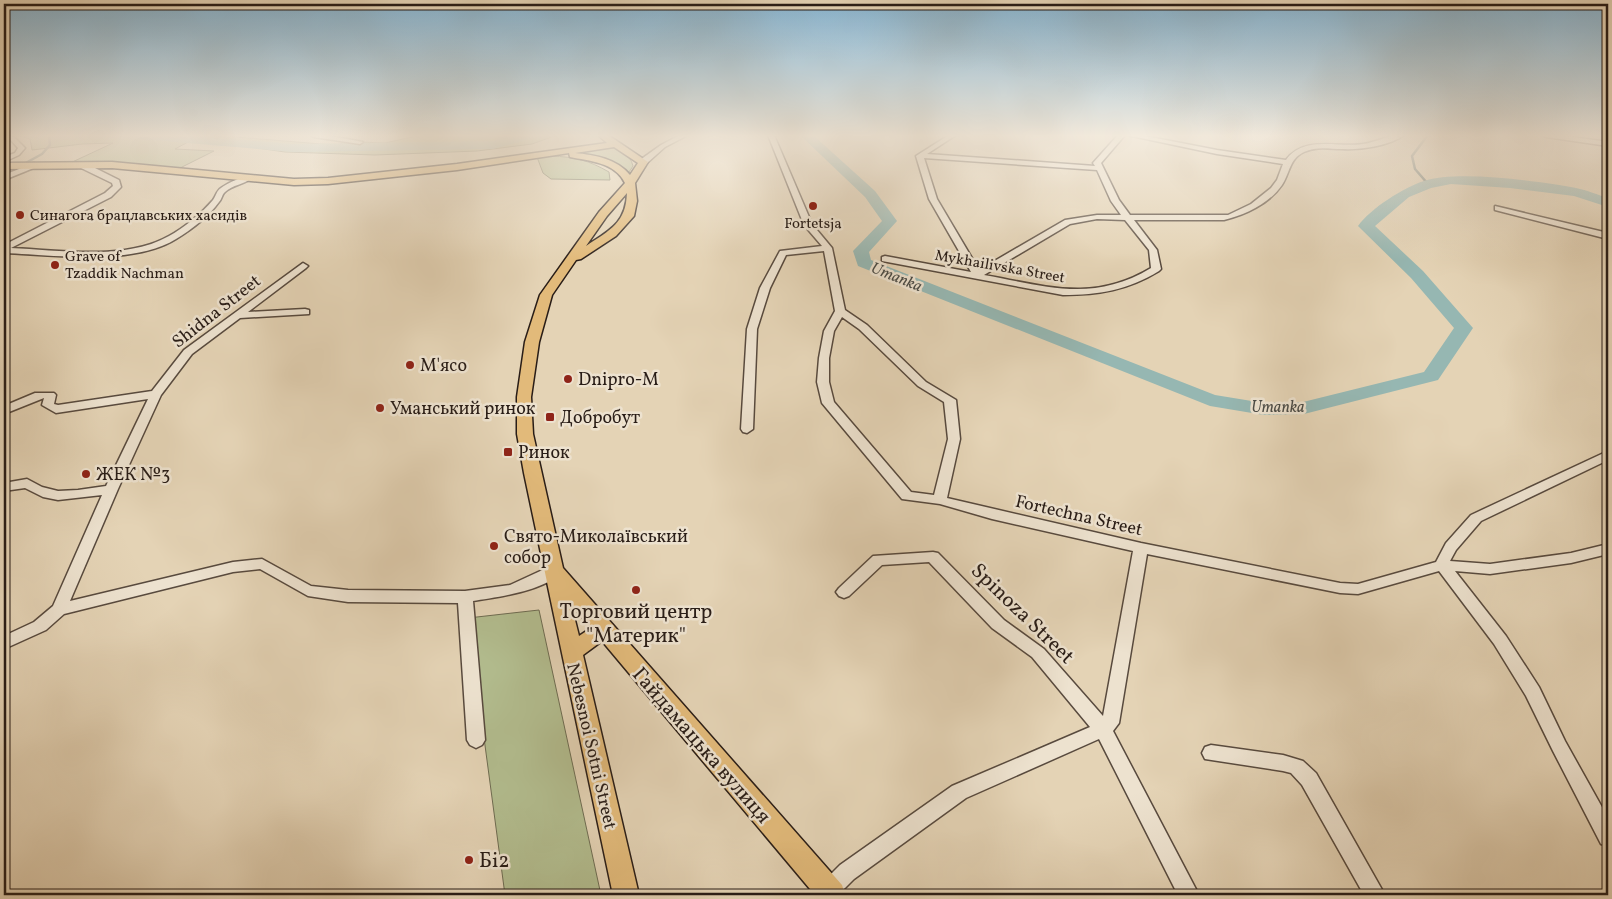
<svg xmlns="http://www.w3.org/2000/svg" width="1612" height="899" font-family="Vollkorn,serif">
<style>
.green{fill:#b2bc8e;stroke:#6e6c52}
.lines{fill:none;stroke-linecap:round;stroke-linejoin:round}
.stream{stroke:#6a7974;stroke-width:2.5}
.river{fill:#96b7b2;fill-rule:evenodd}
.minor-casing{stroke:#584a3e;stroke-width:3}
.major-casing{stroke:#291d17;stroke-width:3}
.minor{fill:#ede2cf;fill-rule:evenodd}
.major{fill:#e2ba7a;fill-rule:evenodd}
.poi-dot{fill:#8f2418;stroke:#ede2cf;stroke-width:2}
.labels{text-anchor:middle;stroke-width:5;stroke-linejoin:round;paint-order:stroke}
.far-poi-label{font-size:15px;fill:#291d17;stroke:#ede2cf;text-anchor:start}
.far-street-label{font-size:15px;fill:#291d17;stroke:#ede2cf}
.far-water-label{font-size:16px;font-style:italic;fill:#4a4b46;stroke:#ede2cf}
.street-label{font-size:18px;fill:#291d17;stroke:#ede2cf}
.poi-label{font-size:18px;fill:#291d17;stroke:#ede2cf;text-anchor:start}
.near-poi-label{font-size:21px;fill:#291d17;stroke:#ede2cf}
.near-street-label{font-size:21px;fill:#291d17;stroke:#ede2cf}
</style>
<rect width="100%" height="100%" fill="#e4d3b5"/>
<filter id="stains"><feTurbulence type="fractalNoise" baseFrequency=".004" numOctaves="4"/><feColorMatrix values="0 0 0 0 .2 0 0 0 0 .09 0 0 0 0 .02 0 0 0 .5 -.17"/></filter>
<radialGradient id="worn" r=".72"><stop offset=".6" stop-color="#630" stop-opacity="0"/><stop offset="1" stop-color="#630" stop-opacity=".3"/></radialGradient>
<path class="green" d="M17 135H212L333 145 360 142 385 143 421 135H557L532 144 477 151 375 155 285 152 217 142H188L175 149 214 151 178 169 68 164 113 143 82 144 32 150 30 139Z
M605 147C617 147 630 153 633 166L629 172C612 159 591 154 570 152Z
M551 156C575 157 588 160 609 172L610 180 551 179 543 173 537 157Z
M539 610 601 895H505L468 618Z"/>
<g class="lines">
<path class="stream" d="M1428 135 1412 156 1415 169 1428 184
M22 165 42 154 50 145 49 135
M4 172 16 168"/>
<path class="river" d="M134 135H181L293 144 493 141 516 135H535L533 138 493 149 293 152 140 139Z
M800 135H813L875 191 897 221 869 252 871 260 1215 395 1264 403 1303 402 1424 372 1454 328 1411 278 1358 226C1370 209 1404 187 1424 181 1458 170 1539 181 1576 188 1587 190 1598 195 1608 198V207L1574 196 1510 188 1451 184 1431 188 1409 197 1375 226 1423 271 1473 328 1438 380 1304 414 1264 415 1210 406 858 266 853 251 882 221 865 197Z"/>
<defs>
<path id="minor" d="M4 135 14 137 25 148 19 155 4 162V157L15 153 18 148 10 139 4 138Z
M311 135H326L363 142 360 144 314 137Z
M680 135H688L665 147 646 164H640V160L661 145Z
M768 135H774L812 224 832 248 845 310 867 325 926 382 956 400 960 439 947 498 1141 543 1340 583 1358 584 1436 562 1446 543 1471 515 1608 451V460L1481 521 1456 550 1450 561 1490 564 1571 553 1608 544V554L1571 563 1490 574 1455 571 1506 636 1539 687 1565 741 1608 818V846L1601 844 1553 751 1526 696 1494 644 1439 571 1358 594 1340 593 1147 554 1119 723 1113 731 1199 895H1178L1099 739 966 798 854 879 838 895H819L818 891 821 884 840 865 952 786 1090 727 1032 657 992 628 929 562 882 565 849 596 844 598 839 596 836 592 839 588 873 556 933 552 938 553 1004 620 1044 649 1103 716 1133 551 992 519 940 504 902 499 822 403 817 382 819 358 824 331 835 311 824 251 786 255 770 288 757 329 753 429 747 433 743 432 741 429 747 329 760 288 780 251 822 246 804 225ZM842 317 859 329 918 386 944 402 948 439 934 495 911 492 834 402 829 382V358L834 331Z
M949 135H956L927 154 1095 166 1093 163 1118 135H1125L1101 163 1119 200 1130 215H1228L1251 204 1271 188 1277 180 1283 164 1217 154 1127 135H1140L1217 150 1286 160C1304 135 1338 148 1363 144 1377 142 1390 134 1404 135 1389 146 1361 150 1342 149 1330 149 1316 146 1304 152 1289 159 1290 173 1282 185 1269 204 1245 215 1224 220H1134L1157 250 1161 269 1159 271C1128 290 1099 295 1063 295L882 261V257L885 256 971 272 929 199 916 156ZM924 158 1097 170 1111 201 1121 215H1097L1065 220 979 270 937 199ZM1097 219 1125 220 1149 250 1151 268C1093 303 1046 286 984 275L1070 224Z
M1543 135H1559L1608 142V146L1546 137Z
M34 163 41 165 4 180V175Z
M79 163H85L119 180 121 187 111 197 11 248C59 250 125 261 169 236 184 228 202 213 213 200 216 196 217 190 221 188 228 183 245 174 252 178 245 184 232 185 225 192 222 194 222 199 219 202 209 216 191 230 176 239 133 266 53 255 4 253V245L105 193 113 186 112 183 79 167Z
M1495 206 1608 233V239L1495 210Z
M303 263 308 266 306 268 248 312 305 309 309 310V314L240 318 192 354 161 395 118 489 70 601 233 562 262 559 311 586 348 590 465 591 510 585 549 567 554 566 559 567 561 571C550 590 494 598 473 601L485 740 482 745 476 748 470 745 467 740 458 603 348 602 308 596 260 569 233 572 64 614 46 630 4 649V636L34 622 53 606 102 495 58 500 43 497 25 488 4 491V483L27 479 42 487 58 491 78 490 106 486 148 399 56 413 42 405 44 398 4 414V406L35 393H54L56 395 54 404 58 405 152 391 184 350Z
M1211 745 1283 755 1303 761 1316 773 1385 895H1364L1302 785 1291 773 1283 771 1205 759 1202 753 1205 747Z"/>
<path id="major" d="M598 135H608L648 162 635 183 637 201 634 216 616 236 581 259 576 260 552 295 539 342 531 397 533 434 563 568 842 885 845 895H815L602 641 583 655 639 895H613L524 473 517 434V397L525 342 540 295 599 212 625 183C615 162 589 161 570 157L569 153 457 170 328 184 294 185 112 168 4 169V163L112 162 294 179 328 178 457 164 607 143ZM614 147 638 163 630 175C617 159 595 155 575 153ZM627 193C626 223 610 230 586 246L607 216ZM571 604 591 628 579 636Z"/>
</defs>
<use href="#minor" class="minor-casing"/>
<use href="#major" class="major-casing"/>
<use href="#minor" class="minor"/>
<use href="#major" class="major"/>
</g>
<linearGradient id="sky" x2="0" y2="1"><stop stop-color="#87b5d2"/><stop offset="0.52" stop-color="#f3ebde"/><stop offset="1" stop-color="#f3ebde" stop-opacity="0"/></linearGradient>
<rect width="1612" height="261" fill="url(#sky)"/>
<g class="poi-dot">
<circle cx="813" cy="206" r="5"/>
<circle cx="20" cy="215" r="5"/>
<circle cx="55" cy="265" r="5"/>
<circle cx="410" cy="365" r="5"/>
<circle cx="568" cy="379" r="5"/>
<circle cx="380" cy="408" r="5"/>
<rect x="545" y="412" width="10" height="10" rx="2.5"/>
<rect x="503" y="447" width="10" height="10" rx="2.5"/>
<circle cx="86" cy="474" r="5"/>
<circle cx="494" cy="546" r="5"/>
<circle cx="636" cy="590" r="5"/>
<circle cx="469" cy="860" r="5"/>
</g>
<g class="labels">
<g class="far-poi-label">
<text x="30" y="220">Синагога брацлавських хасидів</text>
<text x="813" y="228" text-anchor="middle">Fortetsja</text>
<text x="65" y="261">Grave of<tspan x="65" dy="17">Tzaddik Nachman</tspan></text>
</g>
<g class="far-street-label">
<text transform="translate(1000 266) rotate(10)" y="5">Mykhailivska Street</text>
</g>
<g class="far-water-label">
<text transform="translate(897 276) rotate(22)" y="6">Umanka</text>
<text x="1278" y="412">Umanka</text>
</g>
<g class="street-label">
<text transform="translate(216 311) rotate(-38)" y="6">Shidna Street</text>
<text transform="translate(1079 515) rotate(13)" y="6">Fortechna Street</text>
<text transform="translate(592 746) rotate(77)" y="6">Nebesnoi Sotni Street</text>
</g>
<g class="poi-label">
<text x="420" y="371">М'ясо</text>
<text x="578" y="385">Dnipro-M</text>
<text x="390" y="414">Уманський ринок</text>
<text x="560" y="423">Добробут</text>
<text x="518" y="458">Ринок</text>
<text x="96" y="480">ЖЕК №3</text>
<text x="504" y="542">Свято-Миколаївський<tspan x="504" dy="21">собор</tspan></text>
</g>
<g class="near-poi-label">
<text x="636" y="618">Торговий центр<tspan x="636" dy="24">"Материк"</tspan></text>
<text x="479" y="867" text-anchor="start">Бі2</text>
</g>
<g class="near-street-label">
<text transform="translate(1023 613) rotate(44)" y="7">Spinoza Street</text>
<text transform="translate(702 745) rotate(49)" y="7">Гайдамацька вулиця</text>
</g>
</g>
<rect width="1612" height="899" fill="none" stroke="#e4d3b5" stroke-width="20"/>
<rect x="5" y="5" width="1602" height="889" fill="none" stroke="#291d17" stroke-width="2.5"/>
<rect x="10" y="10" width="1592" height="879" fill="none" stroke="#291d17"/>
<rect width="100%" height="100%" filter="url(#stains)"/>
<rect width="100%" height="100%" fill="url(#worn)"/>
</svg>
